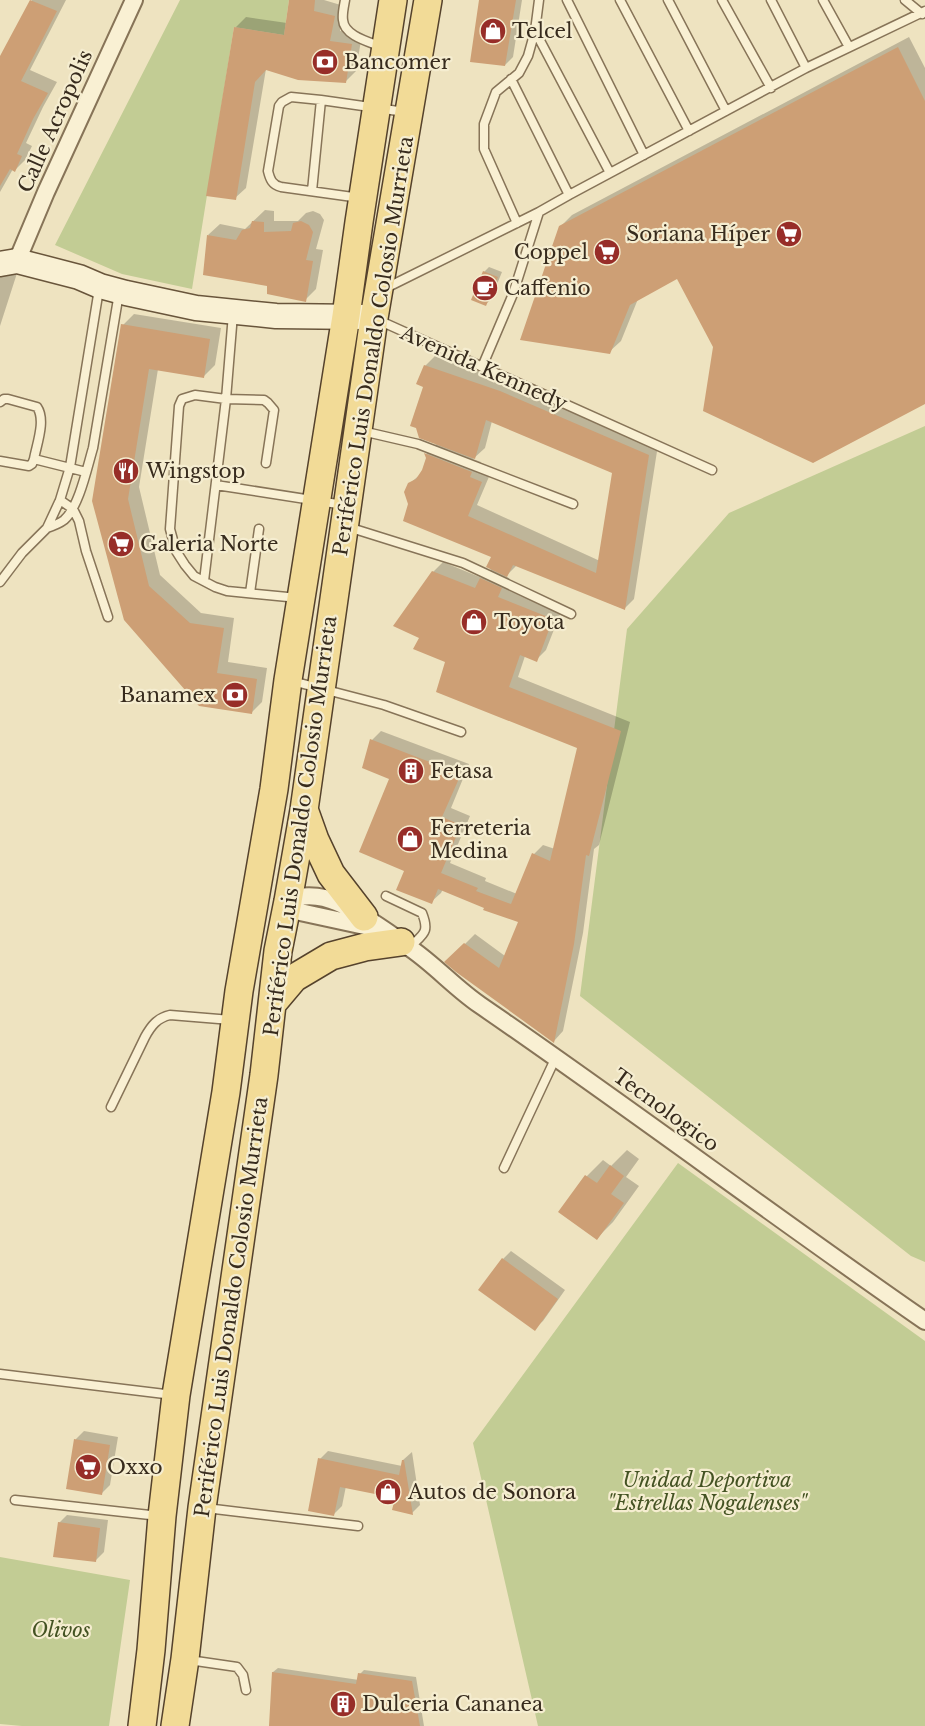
<svg xmlns="http://www.w3.org/2000/svg" width="925" height="1726" font-family="'Libre Baskerville',serif">
<style>
.green{fill:#c2cc94}
.shadow{fill:#0003;fill-rule:evenodd}
.building{fill:#cd9f75}
.lines{fill:none;stroke-linecap:round;stroke-linejoin:round}
.lane-casing{stroke:#877458;stroke-width:11}
.street-casing{stroke:#877458;stroke-width:20}
.secondary-casing{stroke:#69553b;stroke-width:27}
.primary-casing{stroke:#55422c;stroke-width:30}
.lane{stroke:#f9f0d3;stroke-width:8}
.street{stroke:#f9f0d3;stroke-width:16}
.secondary{stroke:#f9f0d3;stroke-width:24}
.primary{stroke:#f2db97;stroke-width:27}
.labels{text-anchor:middle;stroke-width:4.5;stroke-linejoin:round;paint-order:stroke}
.poi-label{font-size:20px;fill:#372b1d;stroke:#f5edd0;text-anchor:start}
.street-label{font-size:20px;fill:#372b1d;stroke:#f5edd0}
.park-label{font-size:20px;font-style:italic;fill:#445323;stroke:#f5edd0}
</style>
<rect width="100%" height="100%" fill="#eee3c0"/>
<path class="green" d="M180 0H289L284 35 234 27 192 289 122 274 55 245Z
M925 426V1262L911 1256 580 996 627 629 729 513Z
M678 1163 925 1341V1726H538L473 1443Z
M0 1557 130 1580 109 1726H22L0 1724Z"/>
<path class="shadow" d="M32 0H66L30 70 57 82 43 107 26 143 32 146 25 160 15 170 13 169 0 192V60Z
M291 0H324L344 6 340 31 362 34 356 71 345 82 266 69 246 188 235 198V28L246 17 287 23Z
M480 0H522L513 57 505 65Z
M909 37 925 68V403L714 346 678 277 638 299 621 341 609 352 560 227 572 215Z
M265 210 274 211V221H298L306 213 313 211 320 214 324 220 316 249 323 250 316 289 305 300 269 285 208 235 220 224 245 229Z
M19 267 0 326V274Z
M489 267 502 272 491 299 486 304 484 272Z
M134 314 221 328 215 365 204 376 158 369 139 487 160 575 201 613 234 618 228 662 267 668 262 702 251 713 126 620 123 325Z
M435 356 510 382 658 445 634 599 624 609 517 565 506 576 510 579 507 587 562 609 546 650 536 660 525 656 518 677 630 722 599 845 594 849 583 933 563 1031 554 1041 447 962 475 934 505 956 520 921 443 889 441 893 431 902 406 870 391 779 372 740 381 731 469 764 451 808 470 816 450 863 486 878 485 881 517 894 534 854 543 845 555 849 579 747 447 661 421 637 433 572 443 562 482 578 492 568 493 556 409 504V484L422 473 427 458 426 454 437 443 424 387 425 366ZM492 421 613 472 600 561 477 505 491 472 479 466 481 462 473 459 485 448Z
M627 1150 639 1159 626 1177 639 1186 613 1222 597 1238 561 1212 587 1176 603 1160 611 1166Z
M511 1251 565 1290 543 1321 534 1329 503 1259Z
M84 1431 118 1437 110 1485 102 1493 68 1488 76 1439Z
M328 1451 402 1466 403 1460 412 1452 420 1505 412 1513 396 1497 346 1486 342 1506 334 1514 320 1459Z
M67 1515 108 1520 104 1552 95 1561 59 1523Z
M278 1668 359 1680 360 1674 364 1670 416 1677 424 1726H270L273 1672Z"/>
<path class="building" d="M30 0 57 11 21 81 48 93 33 119 17 154 22 156 15 172 10 169 0 186V56Z
M289 0H315L314 11 335 16 330 41 352 44 346 83 298 80 266 70 255 82 236 200 206 196 234 27 284 35Z
M479 0H516L505 66 470 62Z
M898 47 925 101V404L813 463 703 411 713 347 677 279 630 305 610 354 520 340 559 226Z
M252 221 264 222V232L291 231 293 223 301 221 309 225 313 232 306 260 313 261 306 302 267 294V286L203 275 207 235 236 240 242 230 250 228Z
M483 271 498 277 486 306 471 300Z
M121 324 210 339 204 378 149 369 128 499 149 586 190 623 224 628 217 673 257 679 252 714 199 706 124 620 92 501Z
M424 365 500 391 649 455 625 610 513 565 507 577 486 567 491 557 403 521 408 504 404 492 408 483 416 479 422 470 426 458 424 453 472 472 470 477 482 482 468 516 596 573 612 473 486 420 475 459 419 438 416 428 410 426 423 387 416 384Z
M432 571 475 588 480 578 502 588 498 597 553 619 537 662 520 655 509 687 621 731 589 856 586 855 574 944 554 1043 456 972 444 962 464 943 499 968 518 922 483 910 484 908 438 889 432 904 396 890 404 871 359 852 389 779 362 768 370 739 461 774 442 817 461 825 441 873 478 888 476 891 511 904 532 853 550 861 577 748 436 692 445 662 413 649 419 638 393 626Z
M610 1165 624 1176 611 1194 624 1203 597 1240 558 1212 585 1175 597 1183Z
M502 1258 558 1299 535 1331 478 1290Z
M74 1439 110 1445 102 1495 66 1489Z
M318 1458 399 1475 402 1460H404L413 1515 392 1510 395 1498 340 1487 334 1516 308 1511Z
M58 1522 100 1528 96 1562 53 1557Z
M272 1672 356 1684 358 1673 412 1681 420 1726H269Z"/>
<g class="lines">
<defs>
<path id="lane" d="M345 0C344 6 342 14 343 20 344 36 370 42 382 47
M567 0 644 155
M620 0 689 131
M668 0 726 111
M722 0 771 88
M771 0 806 68
M823 0 849 47
M905 0 922 14
M535 31 610 173
M511 79 569 195
M312 191 321 100
M360 198 281 187C272 185 270 179 268 171L279 106 282 102 291 97 321 100 405 112
M517 223 484 149V124L496 92 519 73 528 56 535 31 539 0
M384 289 539 212 569 195 806 68 925 11
M378 320 712 470
M482 367 513 294 539 212
M0 402 4 399H8L37 407C46 420 37 443 34 459L86 472
M362 431 418 444 573 504
M0 461 29 466 32 464 34 459
M266 463 274 410 268 403 264 400 226 399 195 395 182 399 179 406 170 529 176 551 185 565 194 576 215 587 227 591 298 598
M216 485 344 505
M60 500 73 509 79 521 86 551 108 617
M348 527 463 563 571 614
M47 528C53 526 59 524 64 520 79 507 87 468 93 448L119 293
M204 581 226 399 233 314
M0 582 22 553 47 528 60 500 70 467 99 289
M250 593 259 529
M292 681 384 705 461 732
M386 896 422 913C430 933 423 934 410 947
M111 1107 145 1037C151 1026 157 1018 170 1015L231 1020
M504 1168 556 1057
M0 1374 173 1395
M15 1500 159 1516
M206 1508 358 1526
M189 1660 237 1667 243 1675 246 1690"/>
<path id="street" d="M17 261 46 192 134 0
M383 930 300 912 288 901C306 892 328 897 345 906 367 917 389 933 410 948 435 965 455 988 480 1005 630 1108 776 1218 925 1321"/>
<path id="secondary" d="M0 264 17 261 79 277 100 286 126 293 196 308 276 316 365 317"/>
<path id="primary" d="M305 812 315 840 331 874 364 917
M272 1004 294 978 331 956 365 947 401 942
M142 1726 151 1650 162 1516 176 1395 226 1092 239 991 274 789 288 680 346 316 359 222 393 0
M175 1726 185 1659 202 1508 264 1075 278 951 288 901 304 810 374 318 428 0"/>
</defs>
<use href="#lane" class="lane-casing"/>
<use href="#street" class="street-casing"/>
<use href="#secondary" class="secondary-casing"/>
<use href="#primary" class="primary-casing"/>
<use href="#lane" class="lane"/>
<use href="#street" class="street"/>
<use href="#secondary" class="secondary"/>
<use href="#primary" class="primary"/>
</g>
<defs>
<symbol id="shop-disc" viewBox="-11 -11 22 22"><circle r="9.5" fill="#972d28" stroke="#f5edd0"/><path d="M-5-2.5h2.3a2.7 3.5 0 0 1 5.4 0H5L5.5 6h-11ZM-1.5-2.5h3a1.5 2.3 0 0 0-3 0Z" fill="#fff"/></symbol>
<symbol id="bank-disc" viewBox="-11 -11 22 22"><circle r="9.5" fill="#972d28" stroke="#f5edd0"/><path d="M-6-4H6V4H-6ZM0-2.3a2.3 2.3 0 1 0 0 4.6a2.3 2.3 0 1 0 0-4.6Z" fill="#fff"/></symbol>
<symbol id="supermarket-disc" viewBox="-11 -11 22 22"><circle r="9.5" fill="#972d28" stroke="#f5edd0"/><path d="M-6-5.5h2.5l.6 2H6L4.5 2H-2.5L-4.4-4H-6ZM-1.5 3.2a1.3 1.3 0 1 0 .1 0ZM3 3.2a1.3 1.3 0 1 0 .1 0Z" fill="#fff"/></symbol>
<symbol id="cafe-disc" viewBox="-11 -11 22 22"><circle r="9.5" fill="#972d28" stroke="#f5edd0"/><path d="M-5.5-4.5H6V0H3Q3 3.5 0 3.5H-2.5Q-5.5 3.5-5.5 0ZM3-3.2v2h1.7v-2ZM-6 4.5H4V6H-6Z" fill="#fff"/></symbol>
<symbol id="restaurant-disc" viewBox="-11 -11 22 22"><circle r="9.5" fill="#972d28" stroke="#f5edd0"/><path d="M-5-6h1v4h1v-4h1v4h1v-4h1v5L-1.5 .5V6h-2V.5L-5-1ZM5-6V6H3V1.5H1.5Q1.5-4 5-6Z" fill="#fff"/></symbol>
<symbol id="building-disc" viewBox="-11 -11 22 22"><circle r="9.5" fill="#972d28" stroke="#f5edd0"/><path d="M-4-6H4V6H1V3H-1V6H-4ZM-2.5-4.3h1.7v1.8h-1.7ZM.8-4.3h1.7v1.8H.8ZM-2.5-1h1.7V.8h-1.7ZM.8-1h1.7V.8H.8Z" fill="#fff"/></symbol>
</defs>
<g fill-rule="evenodd">
<use href="#shop-disc" x="478" y="16" width="30" height="30"/>
<use href="#bank-disc" x="310" y="47" width="30" height="30"/>
<use href="#supermarket-disc" x="774" y="219" width="30" height="30"/>
<use href="#supermarket-disc" x="592" y="237" width="30" height="30"/>
<use href="#cafe-disc" x="470" y="273" width="30" height="30"/>
<use href="#restaurant-disc" x="111" y="456" width="30" height="30"/>
<use href="#supermarket-disc" x="106" y="529" width="30" height="30"/>
<use href="#shop-disc" x="459" y="607" width="30" height="30"/>
<use href="#bank-disc" x="220" y="680" width="30" height="30"/>
<use href="#building-disc" x="396" y="756" width="30" height="30"/>
<use href="#shop-disc" x="395" y="824" width="30" height="30"/>
<use href="#supermarket-disc" x="73" y="1452" width="30" height="30"/>
<use href="#shop-disc" x="373" y="1477" width="30" height="30"/>
<use href="#building-disc" x="328" y="1689" width="30" height="30"/>
</g>
<g class="labels">
<g class="poi-label">
<text x="512" y="38">Telcel</text>
<text x="344" y="69">Bancomer</text>
<text x="770" y="241" text-anchor="end">Soriana Híper</text>
<text x="588" y="259" text-anchor="end">Coppel</text>
<text x="504" y="295">Caffenio</text>
<text x="146" y="478">Wingstop</text>
<text x="140" y="551">Galeria Norte</text>
<text x="494" y="629">Toyota</text>
<text x="216" y="702" text-anchor="end">Banamex</text>
<text x="430" y="778">Fetasa</text>
<text x="430" y="835">Ferreteria<tspan x="430" dy="23">Medina</tspan></text>
<text x="107" y="1474">Oxxo</text>
<text x="408" y="1499">Autos de Sonora</text>
<text x="362" y="1711">Dulceria Cananea</text>
</g>
<g class="street-label">
<text transform="translate(55 121) rotate(-66)" y="7">Calle Acropolis</text>
<text transform="translate(373 346) rotate(-81)" y="7">Periférico Luis Donaldo Colosio Murrieta</text>
<text transform="translate(484 368) rotate(24)" y="7">Avenida Kennedy</text>
<text transform="translate(300 826) rotate(-82)" y="7">Periférico Luis Donaldo Colosio Murrieta</text>
<text transform="translate(666 1110) rotate(36)" y="7">Tecnologico</text>
<text transform="translate(231 1307) rotate(-82)" y="7">Periférico Luis Donaldo Colosio Murrieta</text>
</g>
<g class="park-label">
<text x="707" y="1487">Unidad Deportiva<tspan x="707" dy="23">"Estrellas Nogalenses"</tspan></text>
<text x="61" y="1637">Olivos</text>
</g>
</g>
</svg>
